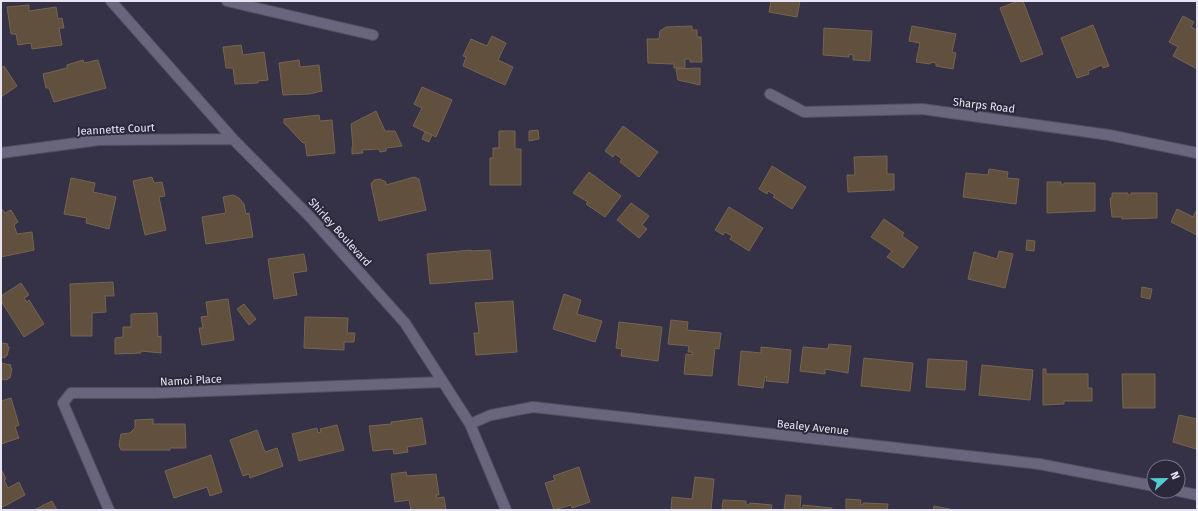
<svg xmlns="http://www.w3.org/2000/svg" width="1198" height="511" font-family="'Fira Sans',sans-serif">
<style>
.building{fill:#61503d;stroke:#756450}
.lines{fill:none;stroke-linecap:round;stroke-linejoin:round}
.street-casing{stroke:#524f60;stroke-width:12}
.street{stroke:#69657d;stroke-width:10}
.labels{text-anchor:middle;stroke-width:4;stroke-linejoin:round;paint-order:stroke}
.street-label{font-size:11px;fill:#e7e5f3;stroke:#2b283c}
</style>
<rect width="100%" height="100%" fill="#353247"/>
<path class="building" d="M771 1H800L797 17 769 12Z
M1018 1H1023L1043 54 1021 62 1000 8Z
M29 5V11L56 7 58 19 62 18 64 28H59L62 45 32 49 31 43 18 45 16 34H11L7 7Z
M1183 16 1194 22 1191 27 1197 30V69L1173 56 1178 47 1169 42Z
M1093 25 1109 66 1103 68 1102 65 1088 71 1089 74 1077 78 1061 38Z
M692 26V30H697V37H701L702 62H690V59H685V68H674V64L648 63 647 39H659L660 31 666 27Z
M912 26 956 34 952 52 956 53 953 69 936 66V63L931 62 930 64 916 62 920 43 909 41Z
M824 28 872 31 870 61 853 60V55L849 54V57L823 55Z
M492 36 506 43 498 60 513 67 505 85 463 66 466 57 463 56 471 39 487 46Z
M241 45 243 55 264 52 268 80 258 81V83L235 84 233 68H226L223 47Z
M83 60 84 63 98 60 106 88 54 102 49 88H46L43 74 67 68V65Z
M299 60 300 67 319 65 322 91 309 94 283 95 279 63Z
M4 66 17 86 1 97V68Z
M700 68V85L678 80 676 69Z
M422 87 452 100 436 137 413 126 422 108 414 104Z
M376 111 385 131H395L402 146 386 148V151L380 152 379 149 362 150 363 153 352 154V147H353L351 124Z
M319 115 320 121 332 120 335 153 307 156 305 142 303 143 284 123V119Z
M623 126 658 152 639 177 620 162 622 159 615 154 613 157 605 151Z
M538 130 539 139 529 141V131Z
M499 131H515V149H521V185H490V158H493V148H499Z
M425 132 432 135 429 142 422 139Z
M887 156V174H894V190L848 192 847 175H855L854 157Z
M772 166 806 187 792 209 773 197 775 195 768 191 767 194 759 189Z
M989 169 1008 172 1007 178 1019 179 1016 204 963 197 966 173 988 175Z
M589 172 621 196 605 217 586 204 588 202 573 193Z
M152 177 154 183 162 182 165 196 159 197 166 230 145 235 133 181Z
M414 177 419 179 426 210 379 221 371 184 374 180 380 179 386 182V185Z
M71 178 95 183 93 192 116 197 109 229 86 223 87 218 64 214Z
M1047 182H1061V185H1064V183H1095V211L1047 213Z
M1112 193H1128V195H1131V193H1157V218L1122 219V217H1112L1110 198H1112Z
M233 195 239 198 244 204 246 214 249 213 253 237 206 244 202 217 226 213 223 197Z
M631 203 649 216 642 225 647 229 639 238 617 220Z
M729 207 763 228 749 251 730 239 732 236 725 232 723 235 715 230Z
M1 208 5 213 11 210 18 222 14 225 17 234 32 232 34 250 1 257Z
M1177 209 1193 217 1197 209V235L1171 222Z
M884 219 904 233 902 236 918 247 903 268 887 257 892 251 871 237Z
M1027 240 1035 241 1034 251 1026 250Z
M471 250V251L490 250 493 279 430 284 427 254Z
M999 251 1013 254 1005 288 968 279 974 252 997 259Z
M304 254 307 271 293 273 297 295 274 299 268 259Z
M113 282 114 296H105L106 312 92 313V336H71L70 284Z
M21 283 29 295 24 298 27 302 29 300 44 324 24 337 1 301V296Z
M1142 287 1152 289 1150 299 1141 297Z
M564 294 581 300 577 314 602 321 595 342 553 329Z
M228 299 234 340 202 345 199 328H203L201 317 208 316 206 302Z
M513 301 517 352 476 355 474 333H479L475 303Z
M244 304 256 319 249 325 237 309Z
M157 313 158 337 161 336V353L141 351V353L115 354V338L123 337V327H131V314Z
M305 317 348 318 347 333H355L354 342H344V350L304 348Z
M671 320 688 322 687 330 721 333 719 349 715 348 712 376 684 374 686 354 692 355V352H688L689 346 668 344Z
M619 322 662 327 658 361 621 356 622 349 616 348Z
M1 343 8 344 7 346 9 347 7 356H5V358L1 357Z
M829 344 851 346 848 373 825 369V374L800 371 803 347 828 349Z
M761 347 791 350 788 383 766 381 767 377 765 376 763 388 738 385 741 351 761 353Z
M864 358 913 363 910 391 861 386Z
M928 359 967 361 965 390 926 387Z
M1 363 11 365 10 368H12L10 378H8L7 380 1 379Z
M982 365 1033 370 1030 400 979 395Z
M1043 369H1046V374H1088V388H1092V401H1064V404L1043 405Z
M1122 374H1155V408H1123Z
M11 398 19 425 15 427 19 438 1 444V401Z
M1179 415 1197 419 1196 449 1173 442Z
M422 418 426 444 407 447 408 452 394 454 393 449 373 451 369 426 391 424V422Z
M153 419V424H185L186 448H170V450H121L119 445 121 434 130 433 135 428V420Z
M337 425 344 450 299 461 292 434 317 428 318 433 321 432 320 429Z
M257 430 265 452 277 448 283 466 250 478 249 474 243 476 230 440Z
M211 455 222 492 210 496 207 487 174 498 165 471Z
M579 467 590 502 572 508 571 505 554 510 545 483 555 480 553 476Z
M1 469 6 479 4 480 8 488 19 482 25 495 1 508Z
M406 472 407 476 436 474 439 495H436L437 498 444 497 446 510H411L409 500 395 502 391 474Z
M695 477 714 479 711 510H671L672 497 692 499Z
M786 495 801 496 800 508 802 509 803 505 832 508 831 510H784Z
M846 499 861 500 860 505H863V503L888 504 887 510H846Z
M723 500 746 501V505H749L750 503 772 505 771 510H722Z
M52 501 57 510H34Z
M934 506 954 510H933Z"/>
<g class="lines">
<defs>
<path id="street" d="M111 1 233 139 311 218 405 323 470 424 506 510
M227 1 373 35
M770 94 804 112 922 109 1109 135 1197 153
M1 153 99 140 233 139
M470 424 491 415 533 407 1039 464 1154 486
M1178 491 1197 495
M109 510 63 403 71 393H155L442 382"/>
</defs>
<use href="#street" class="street-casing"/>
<use href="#street" class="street"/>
</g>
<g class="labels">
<g class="street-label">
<text transform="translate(984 105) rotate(7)" y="4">Sharps Road</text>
<text transform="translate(116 129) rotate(-3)" y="4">Jeannette Court</text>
<text transform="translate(340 232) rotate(48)" y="4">Shirley Boulevard</text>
<text transform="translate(191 380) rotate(-3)" y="4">Namoi Place</text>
<text transform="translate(813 427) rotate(6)" y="4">Bealey Avenue</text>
</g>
</g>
<rect width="1198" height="511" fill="none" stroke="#e7e5f3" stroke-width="4"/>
<g transform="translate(1166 479) rotate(68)"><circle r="19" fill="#2b283c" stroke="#767485"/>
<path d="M0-3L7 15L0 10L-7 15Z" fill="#52cdcf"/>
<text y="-6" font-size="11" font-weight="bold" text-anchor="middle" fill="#e7e5f3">N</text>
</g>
</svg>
